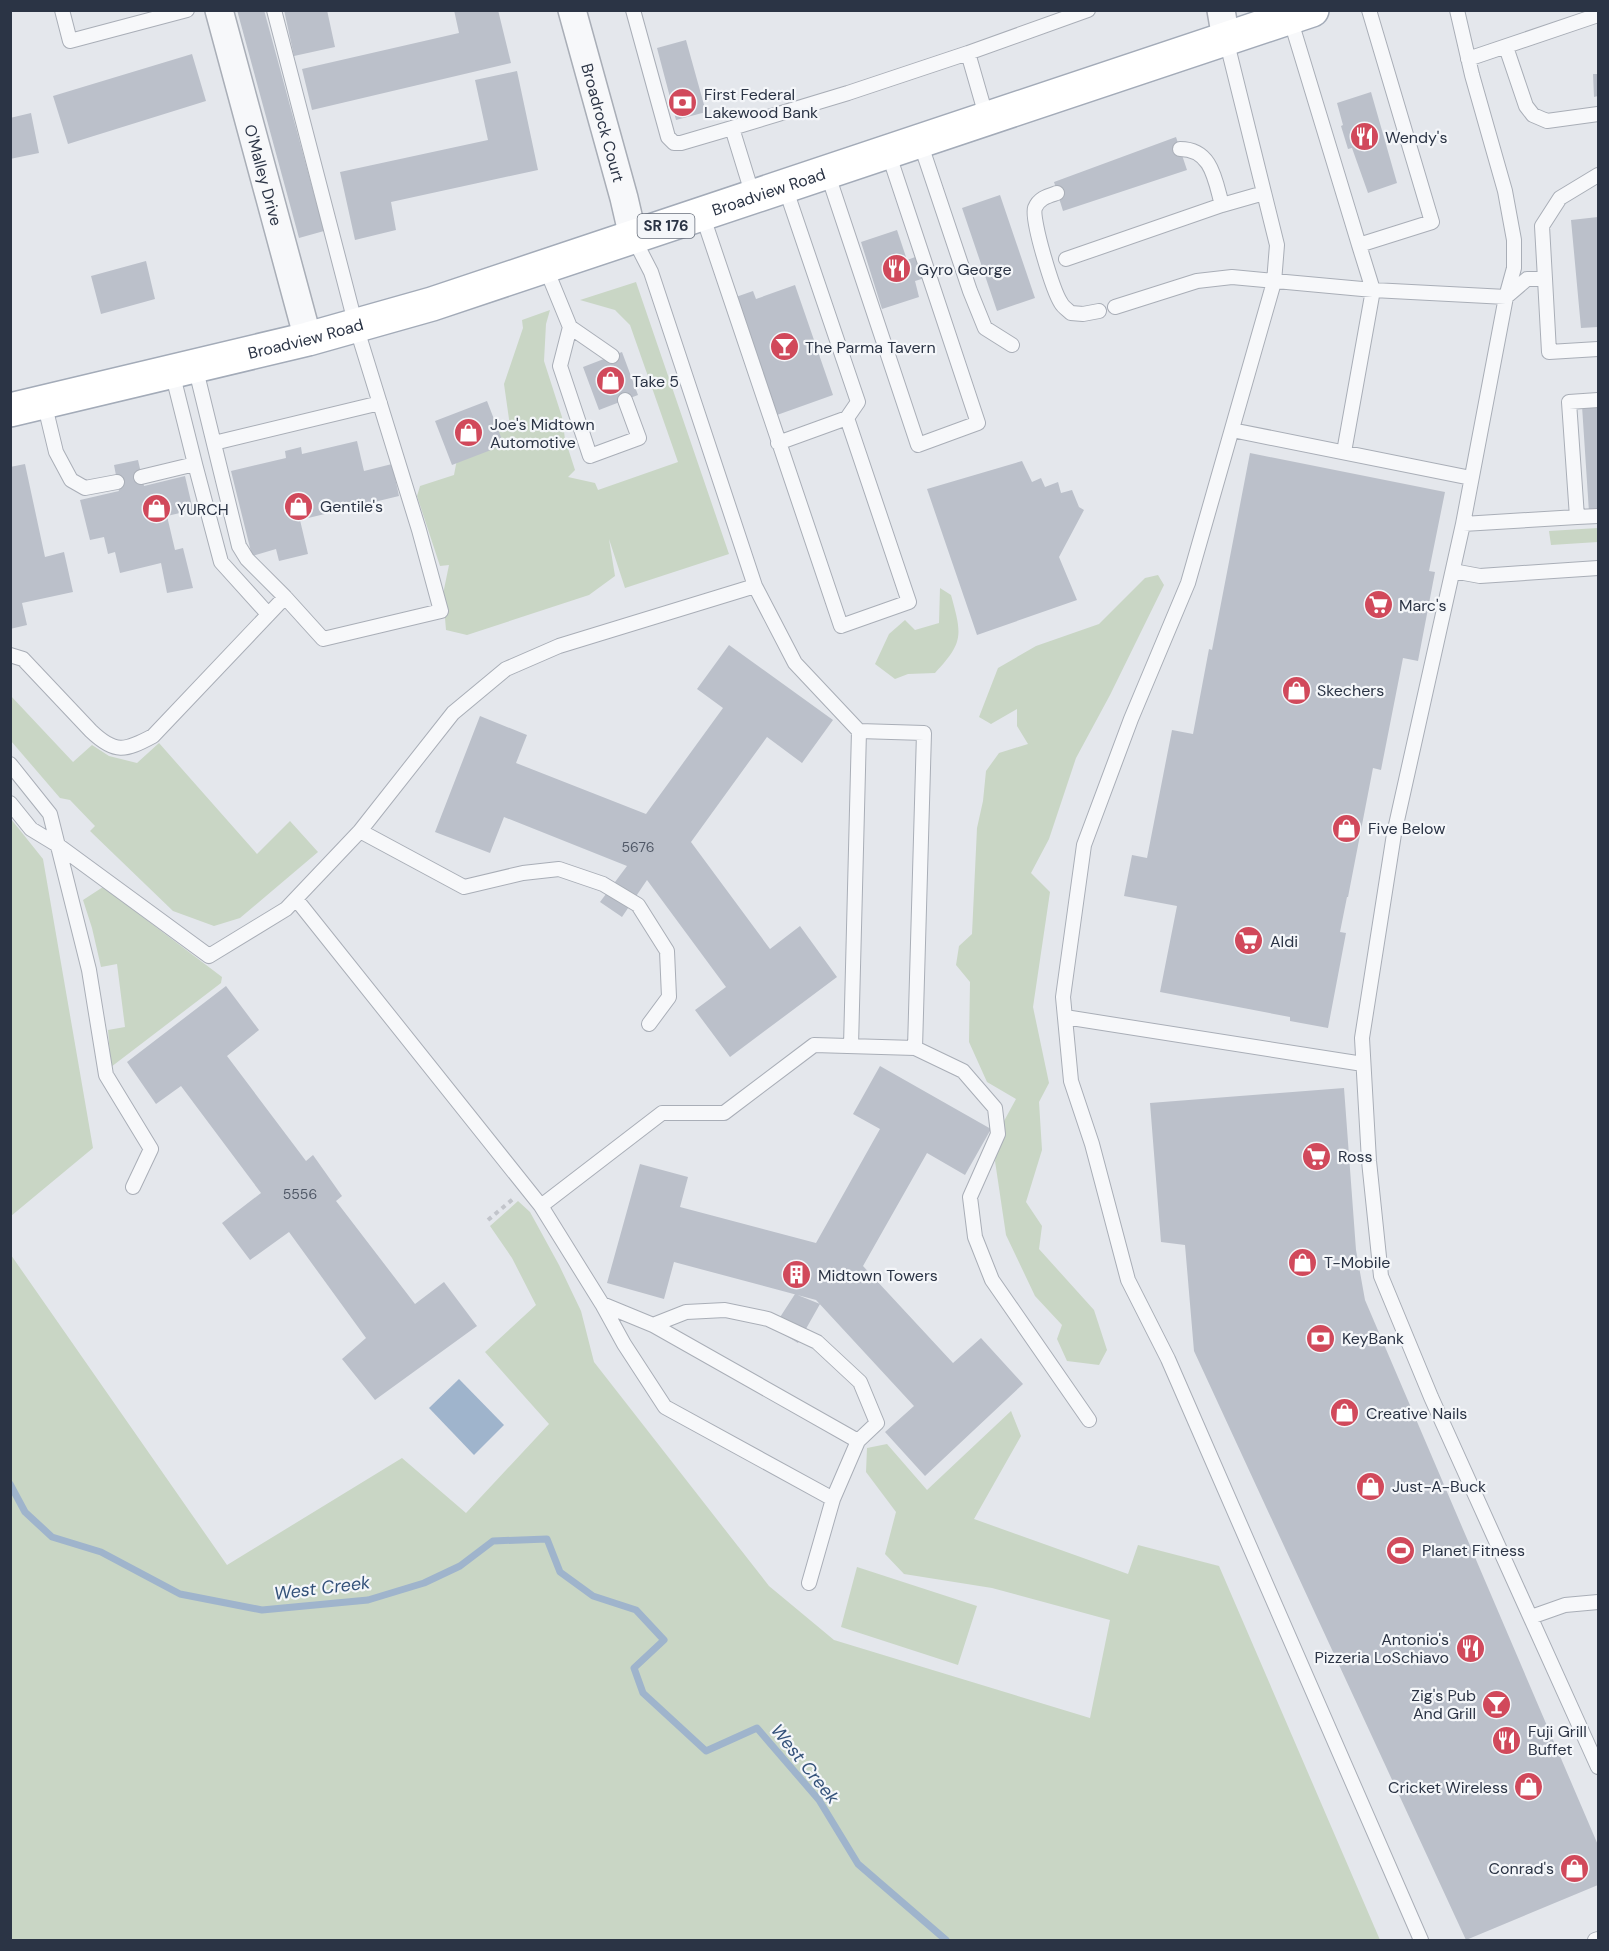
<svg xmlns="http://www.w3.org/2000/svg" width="1609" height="1951" font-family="'DM Sans',sans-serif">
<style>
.green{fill:#c9d6c5}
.water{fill:#9fb4cc}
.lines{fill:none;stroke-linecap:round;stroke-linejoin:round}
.stream{stroke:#9fb4cc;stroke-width:7}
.building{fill:#bbc0ca}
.service-casing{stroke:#a9aeb7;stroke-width:16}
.minor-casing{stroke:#a9aeb7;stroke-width:30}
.primary-casing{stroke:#a3abb8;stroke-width:36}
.path{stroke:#c2c5cb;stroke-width:4;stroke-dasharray:4.5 4.5;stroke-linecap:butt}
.service{stroke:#f7f8fa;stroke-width:14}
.minor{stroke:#f7f8fa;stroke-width:27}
.primary{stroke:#fff;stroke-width:33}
.labels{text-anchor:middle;stroke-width:4.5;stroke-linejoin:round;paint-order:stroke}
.number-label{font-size:14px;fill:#4f5766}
.shield{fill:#f4f6f9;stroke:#676e7b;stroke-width:1.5}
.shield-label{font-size:15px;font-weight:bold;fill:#2b3445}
.poi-label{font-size:16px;fill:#2b3445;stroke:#f4f6f9;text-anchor:start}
.street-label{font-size:16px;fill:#2b3445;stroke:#f4f6f9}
.water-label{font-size:18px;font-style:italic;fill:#34527a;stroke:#f4f6f9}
</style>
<rect width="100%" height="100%" fill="#e4e7ec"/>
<path class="green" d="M636 282 729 554 625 588 609 539 615 576 589 595 467 635 446 630 443 594 449 565 440 566 417 496 420 486 454 475 458 454 510 426 504 384 523 328 522 320 550 310 546 324 544 361 562 417 565 439 575 470 568 477 595 483 598 490 678 462 630 325 615 310 580 300Z
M1598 528V542L1551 545 1549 531Z
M1158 575 1164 585 1110 695 1076 758 1049 839 1031 873 1050 892 1033 1007 1049 1083 1039 1102 1042 1150 1026 1202 1042 1226 1039 1249 1094 1310 1107 1350 1099 1365 1067 1361 1057 1339 1062 1325 1035 1296 1006 1235 995 1161 1004 1121 1016 1099 987 1082 969 1042 970 982 956 965 959 946 972 934 977 828 983 801 986 771 999 753 1028 744 1017 726V709L991 724 979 717 998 668 1036 646 1099 624 1145 578Z
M940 588 951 595C962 635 964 642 935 673L908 674 895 679 875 664 889 634 905 620 915 630 939 623Z
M10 695 73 762 92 745 109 756 137 763 159 743 257 854 290 821 318 852 240 918 214 926 173 911 90 831 95 826 70 800 60 798 11 741Z
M11 819 43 859 93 1148 11 1216Z
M103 887 222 977 221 983 111 1067 108 1030 125 1027 117 964 101 967 92 928 83 900Z
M518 1201 530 1212 559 1265 581 1311 594 1362 769 1586 834 1640 1090 1718 1110 1620 992 1588 904 1574 885 1554 896 1512 866 1472 867 1448 887 1444 927 1490 1011 1411 1021 1436 974 1519 1128 1574 1138 1545 1219 1566 1380 1940H11V1255L227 1565 402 1458 466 1513 549 1424 485 1352 536 1305 512 1258 490 1226Z
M857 1567 977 1606 958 1665 841 1627Z"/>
<path class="water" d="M459 1379 504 1425 474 1455 429 1408Z"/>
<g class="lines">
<path class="stream" d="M10 1484 25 1512 52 1537 101 1552 180 1594 262 1610 368 1600 424 1583 460 1566 493 1541 547 1539 560 1572 593 1596 636 1610 664 1640 634 1668 643 1693 706 1751 757 1728 819 1800 858 1864 946 1940"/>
</g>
<path class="building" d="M237 10H264L324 231 299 238Z
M284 10H327L335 47 294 56Z
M454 10H498L511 63 312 110 302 69 459 33Z
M686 40 706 112 676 120 657 48Z
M192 54 206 101 68 144 53 96Z
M517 71 538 170 391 202 396 230 355 240 340 172 488 140 475 80Z
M1593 74H1598V96L1594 97Z
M1371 92 1397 183 1368 193 1352 148 1348 149 1341 126 1343 125 1337 103Z
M31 113 39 153 10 159V118Z
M1176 137 1187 170 1063 211 1054 182Z
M1000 195 1035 298 997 311 962 208Z
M1598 217V327L1581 328 1571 220Z
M897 230 907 260 918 256 925 278 915 281 919 297 882 309 861 242Z
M146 261 155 299 101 314 91 276Z
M795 285 833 395 777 415 733 298 753 291 756 299Z
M622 352 638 395 599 410 583 367Z
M487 401 504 445 452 465 435 421Z
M1598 405V511L1589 512 1582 406Z
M357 441 364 471 392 464 399 496 300 520 308 554 279 561 276 549 252 556 231 471 286 458 285 451 301 447 302 454Z
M1250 453 1445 492 1429 571 1435 572 1418 661 1403 658 1381 770 1373 768 1348 897H1347L1340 932 1346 933 1328 1028 1290 1021V1017L1160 992 1177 906 1124 896 1132 855 1147 858 1172 730 1193 734 1209 649 1212 650Z
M138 460 144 486 185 476 193 510 167 516 175 550 183 548 193 588 167 593 161 563 120 573 115 552 108 554 104 537 90 540 80 500 119 491 114 465Z
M1022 461 1032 482 1041 478 1045 487 1058 482 1061 493 1072 490 1079 507 1084 510 1059 557 1077 600 977 635 927 489Z
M25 464 45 557 64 552 73 592 22 603 27 625 10 629V467Z
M729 645 833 720 802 763 767 737 691 842 770 949 800 926 837 977 730 1057 695 1010 726 987 647 880 622 917 600 902 627 866 504 817 490 853 435 832 480 716 527 735 516 763 646 814 723 708 697 689Z
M226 986 259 1030 227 1056 306 1161 313 1155 342 1196 336 1201 415 1304 444 1282 477 1326 375 1400 342 1359 366 1338 289 1232 250 1260 222 1223 261 1193 181 1086 156 1104 127 1062Z
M880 1066 991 1129 965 1175 927 1153 863 1266 953 1363 981 1338 1023 1384 925 1476 885 1432 914 1406 816 1300 674 1262 664 1299 607 1283 640 1164 688 1177 680 1207 816 1243 880 1129 853 1114Z
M1344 1088 1356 1250 1365 1300 1598 1845V1885L1466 1940 1194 1351 1185 1245 1161 1242 1150 1103Z
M795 1294 820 1304 798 1343 773 1328Z"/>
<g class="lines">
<defs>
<path id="service" d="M62 10 70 41 187 10
M633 10 668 137 674 143H681L732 128
M1457 10 1472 75 1505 191 1514 240V268L1506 297 1463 524 1394 834 1362 1038 1369 1161 1381 1276 1431 1397 1598 1767
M1290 18 1359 245 1432 222 1369 10
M1226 39 1277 245 1274 282 1188 583 1131 719 1084 845 1063 997 1071 1081 1092 1144 1128 1280 1168 1359 1421 1940
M1506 47 1526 106 1533 115 1547 121 1598 114
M968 53 1088 10
M1468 59 1598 15
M920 142 970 291 985 328 1012 345
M1180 149C1212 149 1215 180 1222 205
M827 172 918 445 978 423 888 152
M1057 193C1048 196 1039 198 1035 208 1031 219 1053 291 1061 303 1063 307 1068 310 1071 313L1083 314 1099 311
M753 196 732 128 848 93 968 53 987 119
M702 214 841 626 909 602 847 418 858 402 785 187
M1066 259 1222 205 1264 193
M545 266 570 327 560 366 590 456 639 438 625 400
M1545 279 1542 226 1560 198 1598 175
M1115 307 1197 281 1232 277 1373 290 1506 297 1527 279H1545L1549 352 1598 349
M570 327 612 356
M195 366 239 546 247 559 285 597
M44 402 56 452 71 480 85 488 117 482
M1232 430 1471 478
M214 443 380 403
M778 443 847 418
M1344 452 1373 290 1359 245
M195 464 221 562 268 614
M141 477 195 464 172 372
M1577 517 1598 516
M1463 524 1577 517 1569 402 1598 400
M1453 571 1480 576 1598 568
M10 655 23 659 91 731C115 754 125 751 153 736L285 597 323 639 441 611 419 530 356 326 274 10
M10 764 50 814 89 970 106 1075 151 1149 133 1187
M10 803 31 829 59 846 209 956 286 909 360 831 453 713 506 669 559 646 755 586 651 272 633 237
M360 831 464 887 523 873 559 869 603 884 638 905 667 951 669 997 649 1024
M296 899 541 1206 662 1113H724L814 1045 915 1048 924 733 859 731 795 663 755 586
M1065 1017 1363 1064
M851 1046 859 731
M915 1048 963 1071 995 1108 998 1134 970 1197 975 1237 992 1280 1089 1420
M541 1206 602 1304 624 1344 665 1407 833 1499 809 1583
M602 1304 653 1325 858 1441 833 1499
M653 1325 686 1312 725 1310 768 1319 817 1342 860 1382 877 1423 858 1441
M1531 1617 1565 1605 1598 1602
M1595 1940 1598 1939"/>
<g id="minor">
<path id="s1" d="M219 10 308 339"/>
<path id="s2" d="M572 10 624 198 633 237"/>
<path d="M1221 10 1226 39"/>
</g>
<g id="primary">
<path id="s3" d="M10 410 308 339 432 304 1312 10"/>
</g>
</defs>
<use href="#service" class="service-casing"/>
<use href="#minor" class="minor-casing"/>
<use href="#primary" class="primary-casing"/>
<path class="path" d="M488 1220 513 1199"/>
<use href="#service" class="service"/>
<use href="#minor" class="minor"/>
<use href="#primary" class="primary"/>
</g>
<defs>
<symbol id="bank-disc" viewBox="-11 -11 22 22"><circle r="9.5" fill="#d1495b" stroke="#f4f6f9"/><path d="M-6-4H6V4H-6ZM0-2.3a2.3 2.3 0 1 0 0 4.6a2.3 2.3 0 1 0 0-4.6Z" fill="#fff"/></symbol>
<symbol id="restaurant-disc" viewBox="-11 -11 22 22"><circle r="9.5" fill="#d1495b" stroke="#f4f6f9"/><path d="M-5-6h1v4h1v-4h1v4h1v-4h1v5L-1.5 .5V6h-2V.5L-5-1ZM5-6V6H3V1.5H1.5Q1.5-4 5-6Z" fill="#fff"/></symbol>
<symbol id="bar-disc" viewBox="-11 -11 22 22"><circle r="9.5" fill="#d1495b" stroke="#f4f6f9"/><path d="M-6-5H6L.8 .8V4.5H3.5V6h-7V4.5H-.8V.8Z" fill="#fff"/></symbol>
<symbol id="shop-disc" viewBox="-11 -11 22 22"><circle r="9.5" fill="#d1495b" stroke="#f4f6f9"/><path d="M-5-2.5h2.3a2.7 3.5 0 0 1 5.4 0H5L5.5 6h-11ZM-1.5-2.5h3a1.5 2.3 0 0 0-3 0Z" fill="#fff"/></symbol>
<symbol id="supermarket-disc" viewBox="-11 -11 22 22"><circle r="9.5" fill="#d1495b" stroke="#f4f6f9"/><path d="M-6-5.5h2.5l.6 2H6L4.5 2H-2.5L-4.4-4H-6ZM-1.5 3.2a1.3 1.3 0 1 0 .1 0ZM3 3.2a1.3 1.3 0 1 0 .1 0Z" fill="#fff"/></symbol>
<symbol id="building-disc" viewBox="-11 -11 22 22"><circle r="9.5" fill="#d1495b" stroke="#f4f6f9"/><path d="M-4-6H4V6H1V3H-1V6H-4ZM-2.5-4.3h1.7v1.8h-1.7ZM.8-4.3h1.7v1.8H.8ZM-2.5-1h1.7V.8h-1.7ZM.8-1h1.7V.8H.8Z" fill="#fff"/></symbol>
<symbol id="stadium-disc" viewBox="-11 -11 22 22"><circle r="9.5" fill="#d1495b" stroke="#f4f6f9"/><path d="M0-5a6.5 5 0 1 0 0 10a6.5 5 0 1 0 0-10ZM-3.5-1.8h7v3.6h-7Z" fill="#fff"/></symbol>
</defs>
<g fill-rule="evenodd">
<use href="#bank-disc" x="666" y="86" width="33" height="33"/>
<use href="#restaurant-disc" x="1348" y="120" width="33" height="33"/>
<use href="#restaurant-disc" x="880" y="252" width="33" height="33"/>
<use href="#bar-disc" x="768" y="330" width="33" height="33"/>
<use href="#shop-disc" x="594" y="364" width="33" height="33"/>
<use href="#shop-disc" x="452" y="416" width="33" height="33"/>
<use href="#shop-disc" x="282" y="490" width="33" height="33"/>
<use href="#shop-disc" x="140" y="492" width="33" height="33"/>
<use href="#supermarket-disc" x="1362" y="588" width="33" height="33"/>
<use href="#shop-disc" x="1280" y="674" width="33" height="33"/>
<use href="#shop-disc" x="1330" y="812" width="33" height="33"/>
<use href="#supermarket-disc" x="1232" y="924" width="33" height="33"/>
<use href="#supermarket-disc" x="1300" y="1140" width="33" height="33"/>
<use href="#shop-disc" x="1286" y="1246" width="33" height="33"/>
<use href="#building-disc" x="780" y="1258" width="33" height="33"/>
<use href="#bank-disc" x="1304" y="1322" width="33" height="33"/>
<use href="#shop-disc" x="1328" y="1396" width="33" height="33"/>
<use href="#shop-disc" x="1354" y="1470" width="33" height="33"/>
<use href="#stadium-disc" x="1384" y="1534" width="33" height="33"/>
<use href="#restaurant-disc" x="1454" y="1632" width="33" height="33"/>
<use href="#bar-disc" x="1480" y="1688" width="33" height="33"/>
<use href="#restaurant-disc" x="1490" y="1724" width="33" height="33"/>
<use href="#shop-disc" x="1512" y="1770" width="33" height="33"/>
<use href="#shop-disc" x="1558" y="1852" width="33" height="33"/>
</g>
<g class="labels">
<g class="number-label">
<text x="638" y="852">5676</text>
<text x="300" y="1199">5556</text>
</g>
<rect class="shield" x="637.5" y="214" width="57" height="24" rx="4.5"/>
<g class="shield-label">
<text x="666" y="231">SR 176</text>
</g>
<g class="poi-label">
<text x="704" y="100">First Federal<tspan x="704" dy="18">Lakewood Bank</tspan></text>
<text x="1385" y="143">Wendy's</text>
<text x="917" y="275">Gyro George</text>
<text x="805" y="353">The Parma Tavern</text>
<text x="632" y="387">Take 5</text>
<text x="490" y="430">Joe's Midtown<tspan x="490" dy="18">Automotive</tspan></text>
<text x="320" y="512">Gentile's</text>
<text x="177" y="515">YURCH</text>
<text x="1399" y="611">Marc's</text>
<text x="1317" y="696">Skechers</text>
<text x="1368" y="834">Five Below</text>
<text x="1270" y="947">Aldi</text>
<text x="1338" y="1162">Ross</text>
<text x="1324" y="1268">T-Mobile</text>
<text x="818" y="1281">Midtown Towers</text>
<text x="1342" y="1344">KeyBank</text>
<text x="1366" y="1419">Creative Nails</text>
<text x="1392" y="1492">Just-A-Buck</text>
<text x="1422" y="1556">Planet Fitness</text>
<text x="1449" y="1645" text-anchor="end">Antonio's<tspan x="1449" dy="18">Pizzeria LoSchiavo</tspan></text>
<text x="1476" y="1701" text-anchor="end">Zig's Pub<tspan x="1476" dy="18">And Grill</tspan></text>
<text x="1528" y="1737">Fuji Grill<tspan x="1528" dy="18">Buffet</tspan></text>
<text x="1508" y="1793" text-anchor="end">Cricket Wireless</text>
<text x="1554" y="1874" text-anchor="end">Conrad's</text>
</g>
<g class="street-label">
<text dy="6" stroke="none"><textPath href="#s2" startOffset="117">Broadrock Court</textPath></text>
<text dy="6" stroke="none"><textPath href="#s1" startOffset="171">O'Malley Drive</textPath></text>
<text dy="6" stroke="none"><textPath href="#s3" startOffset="790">Broadview Road</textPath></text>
<text dy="6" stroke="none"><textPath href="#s3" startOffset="304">Broadview Road</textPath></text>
</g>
<g class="water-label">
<text transform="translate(322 1588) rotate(-7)" y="6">West Creek</text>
<text transform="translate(805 1764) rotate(51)" y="6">West Creek</text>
</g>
</g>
<rect width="1609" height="1951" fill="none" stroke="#2b3445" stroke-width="24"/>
</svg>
